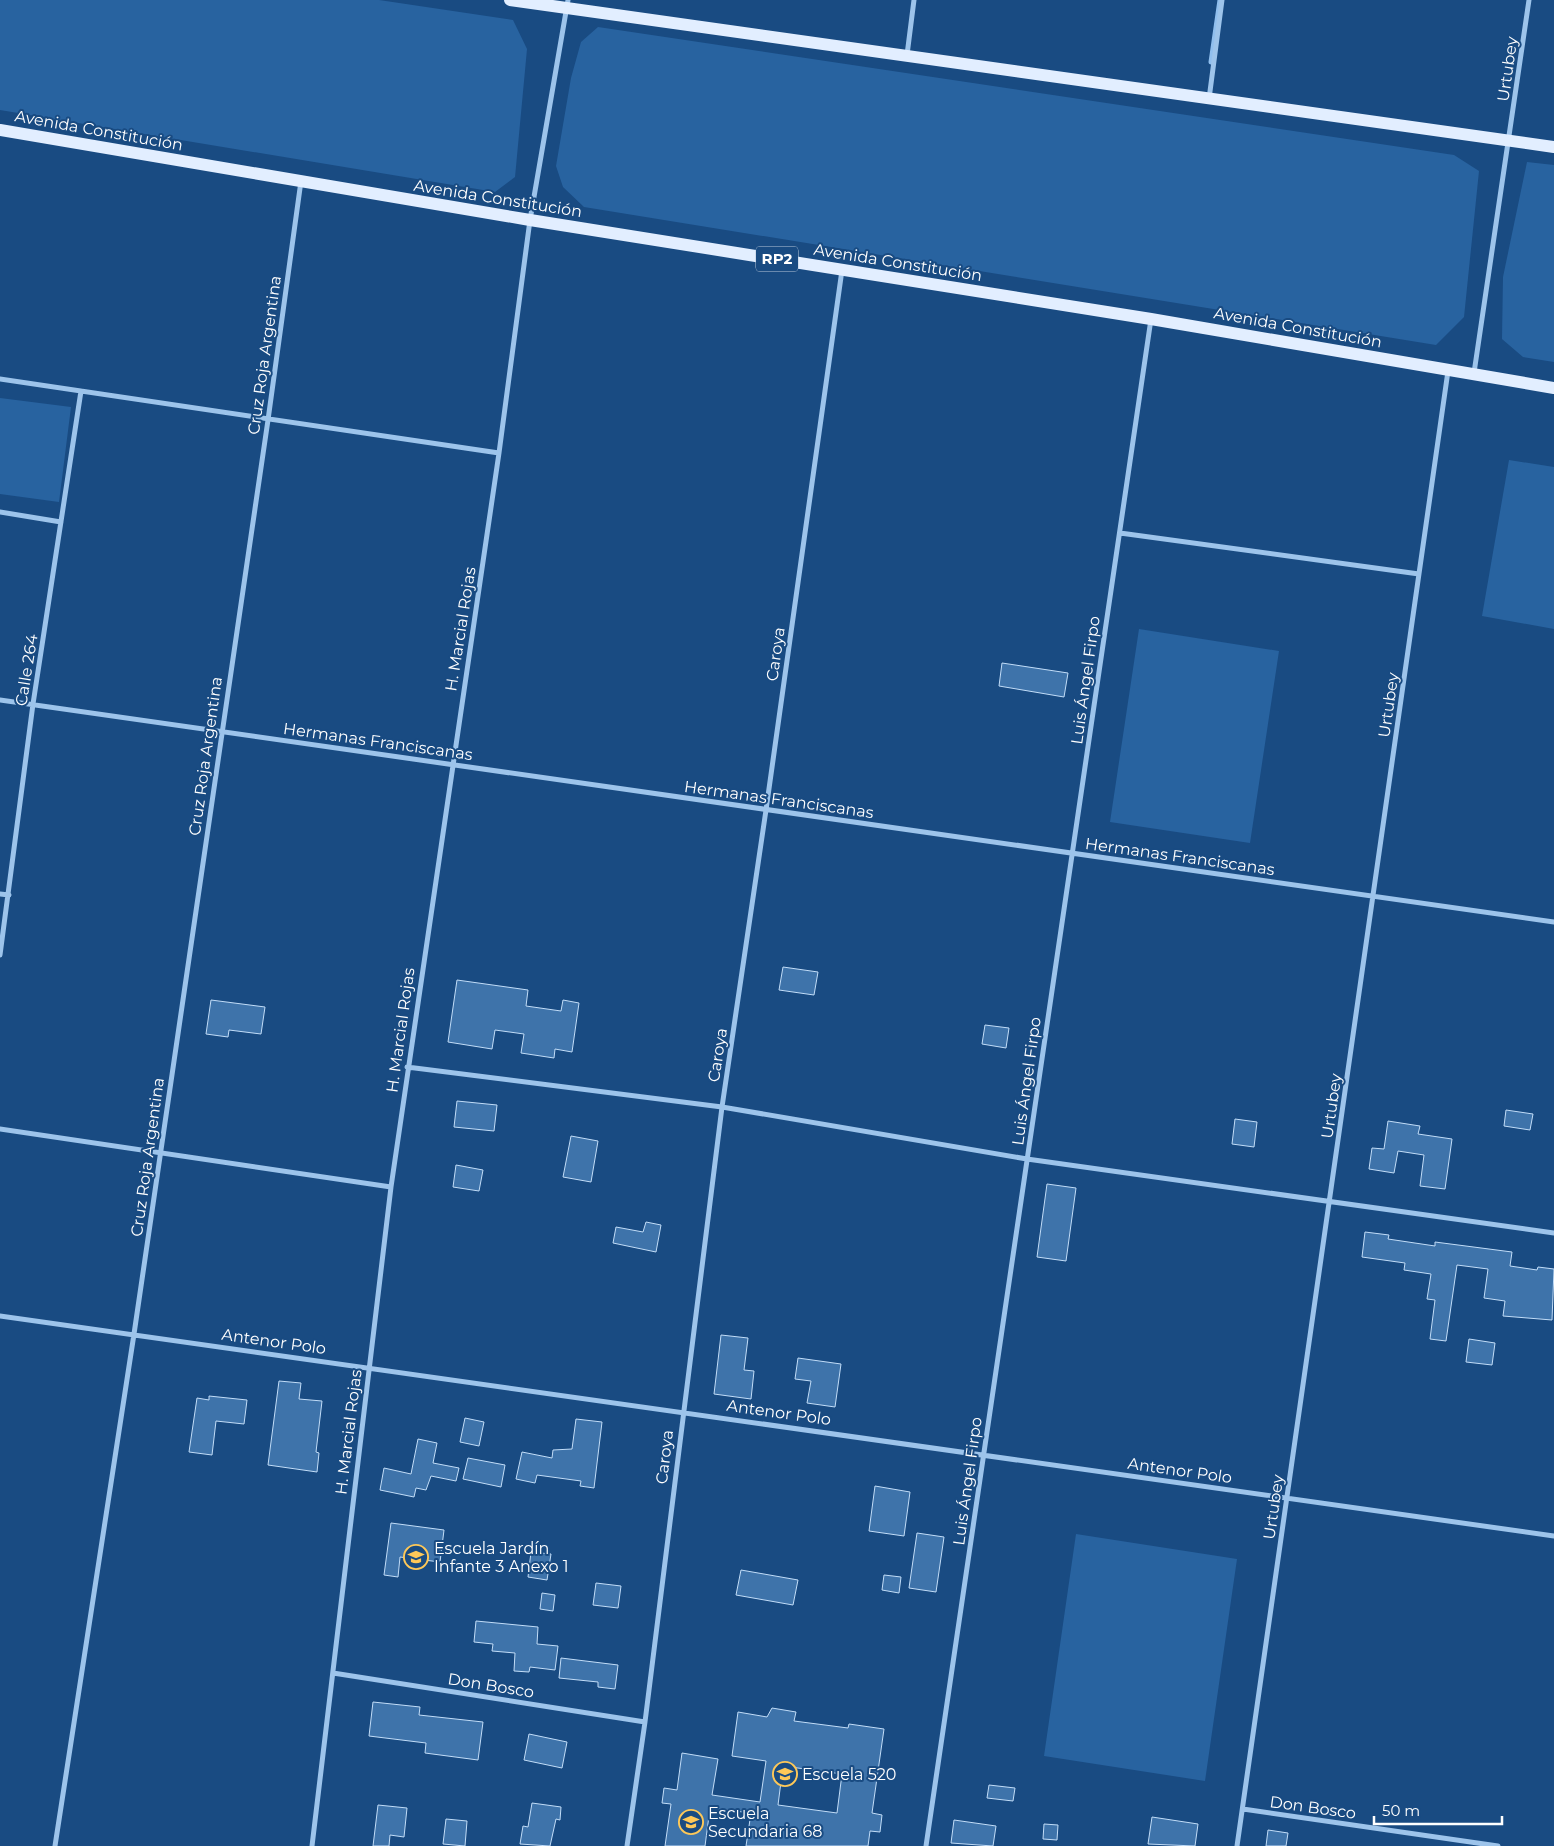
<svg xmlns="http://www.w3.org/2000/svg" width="1554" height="1846" font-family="Montserrat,sans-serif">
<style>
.green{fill:#2863a0}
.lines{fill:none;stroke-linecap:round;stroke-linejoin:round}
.stream{stroke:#90bfee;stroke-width:5}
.building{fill:#3e73aa;stroke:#c2ddf8;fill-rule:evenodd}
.minor{stroke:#9dc4eb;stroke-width:5}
.primary{stroke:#e2eeff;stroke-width:12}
.labels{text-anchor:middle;stroke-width:4;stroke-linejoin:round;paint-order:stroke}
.shield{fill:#194b82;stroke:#bac9da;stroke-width:1}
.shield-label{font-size:15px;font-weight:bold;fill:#fff}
.street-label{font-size:16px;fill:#fff;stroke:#194b82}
.poi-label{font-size:16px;fill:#fff;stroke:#194b82;text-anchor:start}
</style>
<rect width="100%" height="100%" fill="#194b82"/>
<path class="green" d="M0 0H379L513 20 527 49 515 177 495 192 0 110Z
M598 27 1454 155 1479 171 1464 317 1436 345 584 207 563 187 556 166 571 78 581 42Z
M1527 162 1554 165V362L1523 357 1502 339 1503 277Z
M0 398 71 407 59 502 0 494Z
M1509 460 1554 467V629L1482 616Z
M1139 629 1279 651 1250 843 1110 822Z
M1076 1534 1237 1559 1205 1781 1044 1756Z"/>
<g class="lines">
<path class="stream" d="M1211 62 1220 0"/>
</g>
<path class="building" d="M1002 663 1068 673 1064 697 999 686Z
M783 967 818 972 814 995 779 990Z
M457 980 528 990 526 1006 561 1011 563 1000 579 1003 572 1052 555 1049 554 1058 521 1053 524 1034 495 1030 492 1049 448 1042Z
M211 1000 265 1007 261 1034 229 1030 228 1037 206 1034Z
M985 1025 1009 1028 1006 1048 982 1044Z
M457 1101 497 1105 494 1131 454 1127Z
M1506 1110 1533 1114 1530 1130 1504 1126Z
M1235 1119 1257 1122 1254 1147 1232 1144Z
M1388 1121 1420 1126 1418 1134 1452 1139 1445 1189 1420 1186 1424 1155 1398 1151 1394 1173 1369 1169 1372 1148 1384 1149Z
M571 1136 598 1141 591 1182 563 1177Z
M456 1165 483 1170 479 1191 453 1187Z
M1047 1184 1076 1188 1066 1261 1037 1257Z
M646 1222 661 1225 656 1252 613 1243 616 1227 643 1232Z
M1365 1232 1389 1235 1388 1239 1435 1246V1242L1512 1252 1510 1266 1537 1270 1538 1267 1554 1269 1552 1320 1503 1316 1505 1301 1484 1298 1488 1269 1457 1265 1446 1341 1430 1339 1435 1300 1427 1299 1431 1274 1404 1270 1405 1263 1362 1257Z
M721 1335 748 1338 744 1370 754 1371 751 1399 714 1394Z
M1469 1339 1495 1343 1492 1365 1466 1362Z
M798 1358 841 1364 835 1407 807 1403 811 1381 795 1379Z
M279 1381 301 1383 299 1399 322 1401 316 1452 319 1453 317 1472 268 1465Z
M209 1396 247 1400 244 1424 216 1421 212 1455 189 1452 197 1398 209 1400Z
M465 1418 484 1422 479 1446 460 1442Z
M576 1419 602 1422 594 1488 580 1486 581 1481 537 1475 535 1483 516 1479 522 1452 552 1458 553 1450 572 1449Z
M418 1439 437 1443 433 1463 459 1468 456 1481 431 1476 426 1490 416 1488 414 1497 380 1490 384 1468 411 1474Z
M468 1458 505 1465 501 1487 463 1479Z
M875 1486 910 1492 904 1536 869 1531Z
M391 1523 444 1530 440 1562 400 1557 398 1577 384 1575Z
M917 1533 944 1537 936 1592 909 1588Z
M531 1552 551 1554 547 1580 528 1577Z
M741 1570 798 1580 793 1605 736 1595Z
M884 1575 901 1577 899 1593 882 1590Z
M596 1583 621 1586 618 1608 593 1605Z
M542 1593 555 1595 553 1611 540 1609Z
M476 1621 538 1627 537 1644 558 1646 555 1670 530 1667 529 1672 514 1671 515 1653 492 1651 493 1644 474 1642Z
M561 1658 618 1665 615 1689 598 1687V1682L559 1678Z
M373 1702 420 1707 419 1715 483 1722 478 1760 425 1753 426 1743 369 1736Z
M772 1708 796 1712 794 1721 848 1728 849 1724 884 1729 872 1813 882 1815 880 1832 870 1831 868 1846H746L751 1813 710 1808 705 1846H665L671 1804 662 1803 664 1788 677 1790 682 1753 718 1759 712 1795 760 1802 766 1761 732 1756 738 1712 767 1717ZM783 1766 842 1774 837 1813 778 1805Z
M529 1734 567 1742 562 1768 524 1760Z
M989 1785 1015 1788 1013 1801 987 1798Z
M532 1803 561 1807 560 1820 556 1819 550 1846 520 1844 523 1826 528 1827Z
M378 1805 407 1808 404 1837 390 1835 389 1846H373Z
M1152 1817 1198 1824 1195 1846 1148 1844Z
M446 1819 467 1821 465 1846 443 1844Z
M954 1820 996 1826 993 1846 951 1843Z
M1044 1824 1058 1825 1057 1840 1043 1839Z
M1268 1830 1288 1833 1286 1846H1266Z"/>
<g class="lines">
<path class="minor" d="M907 55 914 0
M1209 99 1222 0
M1474 373 1529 0
M0 379 499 453
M0 512 61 522
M1120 533 1419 574
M0 700 1554 922
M0 894 9 895
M0 955 33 704 81 391
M407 1067 722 1107 1027 1159 1554 1233
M0 1129 391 1187
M0 1316 1554 1536
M333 1673 645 1722
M1243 1809 1498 1846
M55 1846 134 1334 268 420 301 181
M312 1846 391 1187 499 453 530 220 568 0
M627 1846 645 1722 722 1107 766 810 842 270
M926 1846 1151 319
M1237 1846 1448 371"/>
<path class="primary" d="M510 0 1554 147
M0 130 530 220 1151 319 1554 388"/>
</g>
<defs>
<symbol id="school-ring" viewBox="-11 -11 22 22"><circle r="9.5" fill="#194b82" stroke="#fec858" stroke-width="1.5"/><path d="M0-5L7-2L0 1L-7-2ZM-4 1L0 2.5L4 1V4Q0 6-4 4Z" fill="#fec858"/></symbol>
</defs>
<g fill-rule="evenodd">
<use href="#school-ring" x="402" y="1543" width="28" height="28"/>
<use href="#school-ring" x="771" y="1760" width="28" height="28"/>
<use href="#school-ring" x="677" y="1808" width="28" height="28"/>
</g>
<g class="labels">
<rect class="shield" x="756" y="246.5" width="42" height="25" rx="4"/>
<g class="shield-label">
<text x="777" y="264">RP2</text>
</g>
<g class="street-label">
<text transform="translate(1507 69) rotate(-82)" y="6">Urtubey</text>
<text transform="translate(99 130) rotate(10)" y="6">Avenida Constitución</text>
<text transform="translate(498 198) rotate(9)" y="6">Avenida Constitución</text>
<text transform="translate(898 262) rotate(9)" y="6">Avenida Constitución</text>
<text transform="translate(1298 327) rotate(10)" y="6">Avenida Constitución</text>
<text transform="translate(264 355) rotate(-82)" y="6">Cruz Roja Argentina</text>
<text transform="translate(460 629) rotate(-81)" y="6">H. Marcial Rojas</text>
<text transform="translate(775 654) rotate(-82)" y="6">Caroya</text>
<text transform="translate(26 670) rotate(-81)" y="6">Calle 264</text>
<text transform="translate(1085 680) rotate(-82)" y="6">Luis Ángel Firpo</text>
<text transform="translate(1388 705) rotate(-82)" y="6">Urtubey</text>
<text transform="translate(378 741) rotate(8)" y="6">Hermanas Franciscanas</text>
<text transform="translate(205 756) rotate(-82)" y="6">Cruz Roja Argentina</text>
<text transform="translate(779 799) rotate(8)" y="6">Hermanas Franciscanas</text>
<text transform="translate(1180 856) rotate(8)" y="6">Hermanas Franciscanas</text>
<text transform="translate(400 1030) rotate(-82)" y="6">H. Marcial Rojas</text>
<text transform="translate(717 1055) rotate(-81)" y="6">Caroya</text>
<text transform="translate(1026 1081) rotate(-82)" y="6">Luis Ángel Firpo</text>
<text transform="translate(1331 1106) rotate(-82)" y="6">Urtubey</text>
<text transform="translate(147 1157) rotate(-82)" y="6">Cruz Roja Argentina</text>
<text transform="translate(274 1341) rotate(8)" y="6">Antenor Polo</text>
<text transform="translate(779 1412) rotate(8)" y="6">Antenor Polo</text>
<text transform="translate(348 1432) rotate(-83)" y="6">H. Marcial Rojas</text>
<text transform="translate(664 1457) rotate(-83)" y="6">Caroya</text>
<text transform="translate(1180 1470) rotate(8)" y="6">Antenor Polo</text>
<text transform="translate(967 1481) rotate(-82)" y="6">Luis Ángel Firpo</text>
<text transform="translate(1273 1507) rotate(-82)" y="6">Urtubey</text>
<text transform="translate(491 1685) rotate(9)" y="6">Don Bosco</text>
<text transform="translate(1313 1807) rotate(8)" y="6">Don Bosco</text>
</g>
<g class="poi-label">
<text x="434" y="1554">Escuela Jardín<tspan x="434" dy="18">Infante 3 Anexo 1</tspan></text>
<text x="802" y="1780">Escuela 520</text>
<text x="708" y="1819">Escuela<tspan x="708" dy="18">Secundaria 68</tspan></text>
</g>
</g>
<path d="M1374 1816v8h128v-8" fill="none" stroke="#ffffff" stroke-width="2.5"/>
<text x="1382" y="1816" font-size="15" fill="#ffffff" stroke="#194b82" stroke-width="4" paint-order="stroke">50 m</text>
</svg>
